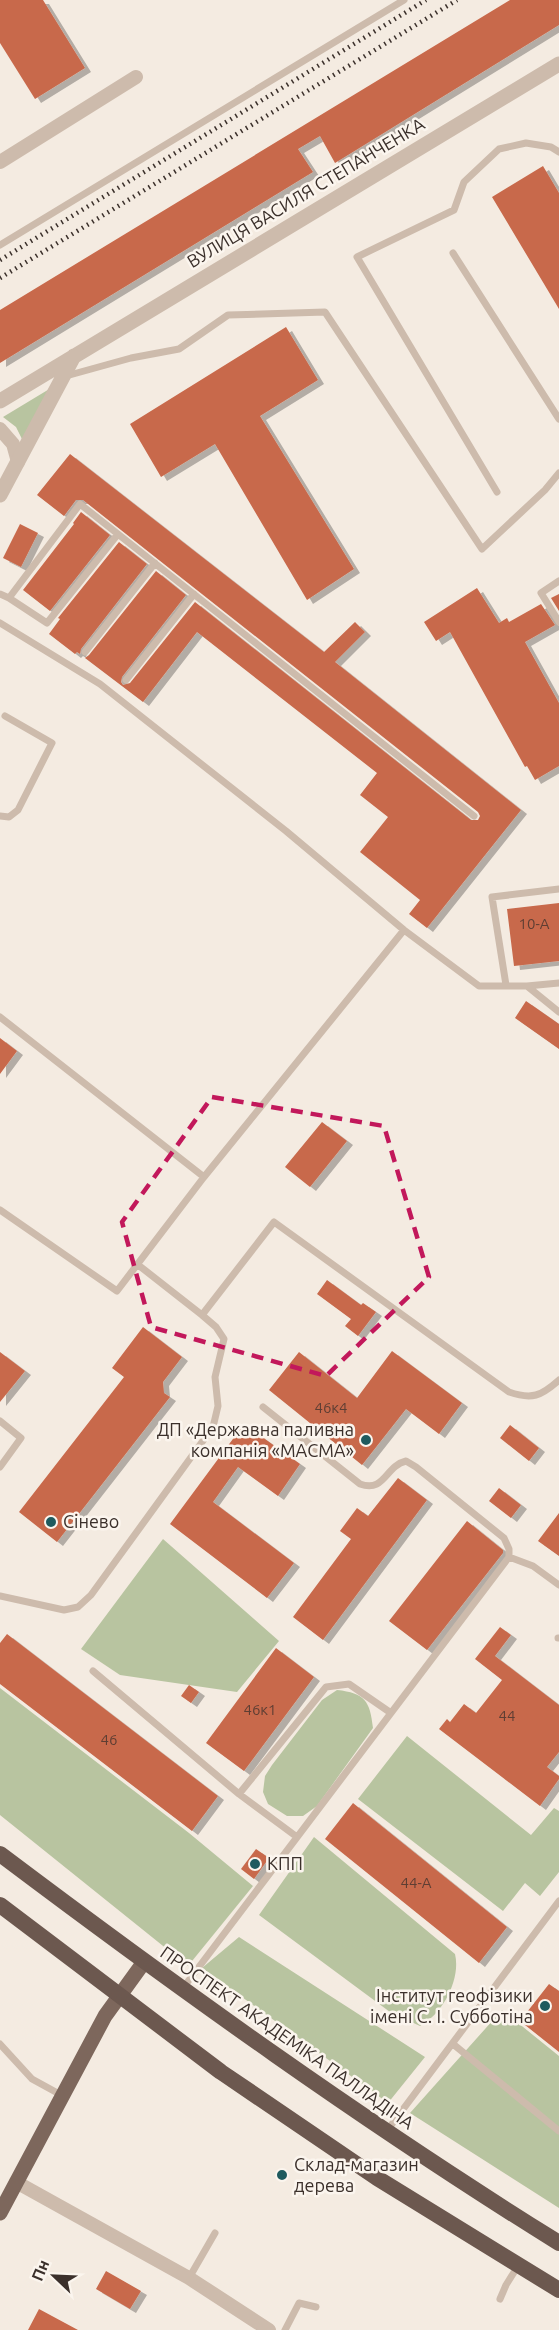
<svg xmlns="http://www.w3.org/2000/svg" width="559" height="2330" font-family="Ubuntu,sans-serif">
<style>
.green{fill:#b8c4a0}
.building{fill:#c8694b;filter:url(#shadow)}
.lines{fill:none;stroke-linecap:round;stroke-linejoin:round}
.service{stroke:#cdbbac;stroke-width:7}
.minor{stroke:#cdbbac;stroke-width:14}
.tertiary{stroke:#cdbbac;stroke-width:15}
.primary{stroke:#7d675c;stroke-width:15}
.trunk{stroke:#6c584f;stroke-width:16}
.rail{stroke:#3b302b;stroke-width:4.5;stroke-dasharray:1.5 4.5;stroke-linecap:butt}
.marked{fill:none;stroke:#c2185b;stroke-width:4.5;stroke-dasharray:12 8;stroke-linejoin:round}
.poi-dot{fill:#1f5a5e;stroke:#fbf5ee;stroke-width:2}
.labels{text-anchor:middle;stroke-width:5;stroke-linejoin:round;paint-order:stroke}
.number-label{font-size:15px;fill:#5e3e33}
.street-label{font-size:18px;fill:#3b302b;stroke:#fbf5ee}
.poi-label{font-size:18px;fill:#3b302b;stroke:#fbf5ee;text-anchor:start}
</style>
<defs>
<filter id="shadow"><feDropShadow dx="6" dy="4" stdDeviation="0" flood-color="#0004"/></filter>
</defs>
<rect width="100%" height="100%" fill="#f4ebe1"/>
<path class="green" d="M51 388 23 441 16 427 3 417Z
M163 1539 279 1641 237 1692 120 1675 81 1649Z
M0 1688 189 1833 253 1886 188 1966 0 1815Z
M337 1690C365 1693 370 1701 373 1728L317 1806 303 1816H287L268 1804 263 1792 265 1776 272 1765 322 1700Z
M407 1736 531 1835 554 1808 559 1811V1872L540 1896 525 1883 503 1911 358 1799Z
M314 1837 455 1954C461 1979 443 2014 420 2026L390 2012 259 1915Z
M239 1937 425 2057 388 2103 202 1968Z
M502 2010 559 2056V2208L410 2113Z"/>
<path class="building" d="M0 0H43L85 68 35 99 0 43Z
M510 0H559V25L335 163 320 136 298 149 313 172 0 363V310Z
M543 166 559 193V309L492 197Z
M286 327 318 380 260 416 354 569 307 600 215 444 161 477 130 424Z
M70 454 324 652 355 622 365 632 335 662 521 810 427 928 409 914 420 900 360 852 388 817 360 795 377 773 197 632 143 702 85 658 89 655 156 571 186 595 122 677 121 682 123 685 130 683 195 602 471 820H478L480 816 478 812 83 500H76L64 516 37 495Z
M81 512 110 535 50 611 23 590 74 524 73 523Z
M20 524 38 533 21 567 3 558Z
M119 542 147 564 81 649 80 654 77 652 75 654 49 634 60 619 58 618Z
M477 588 499 623 507 618 509 622 541 604 555 625 525 642 559 703V766L535 780 527 766 525 767 450 632 436 641 424 622Z
M559 594V611L551 598Z
M559 903V961L514 966 507 909Z
M526 1001 559 1024V1049L515 1018Z
M0 1038 17 1051 0 1074Z
M322 1122 347 1141 310 1187 285 1167Z
M327 1280 361 1305 363 1303 376 1312 358 1336 345 1326 351 1319 317 1294Z
M143 1327 182 1357 163 1382 164 1393 170 1397 57 1542 19 1512 124 1377 112 1368Z
M392 1351 462 1403 439 1434 406 1409 362 1465 269 1390 299 1352 357 1398Z
M0 1352 25 1371 0 1402Z
M244 1424 300 1464 278 1496 238 1467 213 1502 294 1563 267 1598 170 1524Z
M510 1425 539 1448 529 1461 500 1438Z
M398 1478 427 1500 323 1640 293 1617 351 1539 340 1531 357 1508 368 1516Z
M499 1488 521 1505 511 1518 489 1501Z
M559 1513V1556L538 1541Z
M467 1521 503 1550V1553L427 1650 389 1621Z
M500 1627 511 1635 495 1656 559 1705V1752L547 1767 559 1776V1779L540 1806 439 1729 447 1719 450 1722 464 1704 476 1713 502 1680 475 1659Z
M7 1634 218 1796 192 1831 0 1684V1643Z
M276 1648 314 1677 244 1771 206 1743Z
M189 1685 199 1692 191 1703 181 1696Z
M353 1803 507 1927 479 1963 325 1839Z
M256 1849 269 1858 254 1879 241 1869Z
M549 1984 559 1991V2052L520 2021Z
M106 2271 141 2291 130 2309 96 2289Z
M39 2309 78 2330H28Z"/>
<g class="lines">
<path class="service" d="M0 245 404 0
M453 253 559 419
M66 376 131 358 179 349 228 315 325 312 482 549 545 490 559 473
M497 492 357 257 454 210 464 182 499 149 526 143 551 147 559 152
M559 581 541 593 559 622
M0 594 9 598 80 504 474 816
M9 598 47 623 118 534
M0 623 100 684 286 831 404 930 479 986H527L559 1012
M85 652 155 563
M126 680 194 594
M0 816 9 817 18 810 52 743 5 716
M506 985 492 897 559 889
M527 986 559 983
M0 1017 204 1177
M0 1210 117 1291 204 1177 404 930
M137 1264 202 1315
M0 1421 21 1438 0 1467
M509 1557 533 1566 559 1585
M0 1596 64 1610 78 1607 91 1595 213 1427 218 1406 215 1377 224 1339 216 1327 202 1315 274 1222 509 1392C532 1400 541 1396 559 1380
M558 1638H559
M93 1671 239 1794 297 1837
M239 1794 326 1687 349 1684 391 1713
M183 1988 509 1557V1549L504 1538 416 1467 406 1461C385 1466 385 1493 360 1484L263 1407
M0 2044 32 2079 63 2096
M453 2044 559 2131
M386 2132 559 1901
M189 2278 215 2233
M500 2299 506 2285 518 2266
M285 2330 299 2303 316 2307"/>
<path class="minor" d="M0 162 136 77
M0 429 13 444 18 462
M16 2182 189 2278 269 2330"/>
<path class="tertiary" d="M0 401 559 64
M0 495 74 356"/>
<path class="primary" d="M0 2213 105 2016 144 1962"/>
<path class="trunk" d="M0 1854C182 1991 366 2123 559 2243
M0 1905 221 2072 377 2178 559 2290"/>
<path class="rail" d="M0 260 426 0
M0 278 457 0"/>
</g>
<path class="marked" d="M212 1097 384 1126 429 1277 326 1376 151 1327 122 1222Z"/>
<g class="poi-dot">
<circle cx="366" cy="1440" r="6"/>
<circle cx="51" cy="1522" r="6"/>
<circle cx="255" cy="1864" r="6"/>
<circle cx="545" cy="2006" r="6"/>
<circle cx="282" cy="2175" r="6"/>
</g>
<g class="labels">
<g class="number-label">
<text x="534" y="929">10-А</text>
<text x="331" y="1413">46к4</text>
<text x="260" y="1715">46к1</text>
<text x="507" y="1721">44</text>
<text x="109" y="1745">46</text>
<text x="416" y="1888">44-А</text>
</g>
<g class="street-label">
<text transform="translate(306 193) rotate(-31)" y="6">ВУЛИЦЯ ВАСИЛЯ СТЕПАНЧЕНКА</text>
<text transform="translate(287 2038) rotate(35)" y="6">ПРОСПЕКТ АКАДЕМІКА ПАЛЛАДІНА</text>
</g>
<g class="poi-label">
<text x="354" y="1436" text-anchor="end">ДП «Державна паливна<tspan x="354" dy="21">компанія «МАСМА»</tspan></text>
<text x="63" y="1528">Сінево</text>
<text x="267" y="1870">КПП</text>
<text x="533" y="2002" text-anchor="end">Інститут геофізики<tspan x="533" dy="21">імені С. І. Субботіна</tspan></text>
<text x="294" y="2171">Склад-магазин<tspan x="294" dy="21">дерева</tspan></text>
</g>
</g>
<g transform="translate(54 2276) rotate(293)" stroke="#fbf5ee" stroke-width="4.5" paint-order="stroke">
<path d="M0-4.5L10 22L0 15L-10 22Z" fill="#3b302b"/>
<text y="-9" font-size="16" font-weight="bold" text-anchor="middle" fill="#3b302b">Пн</text>
</g>
</svg>
